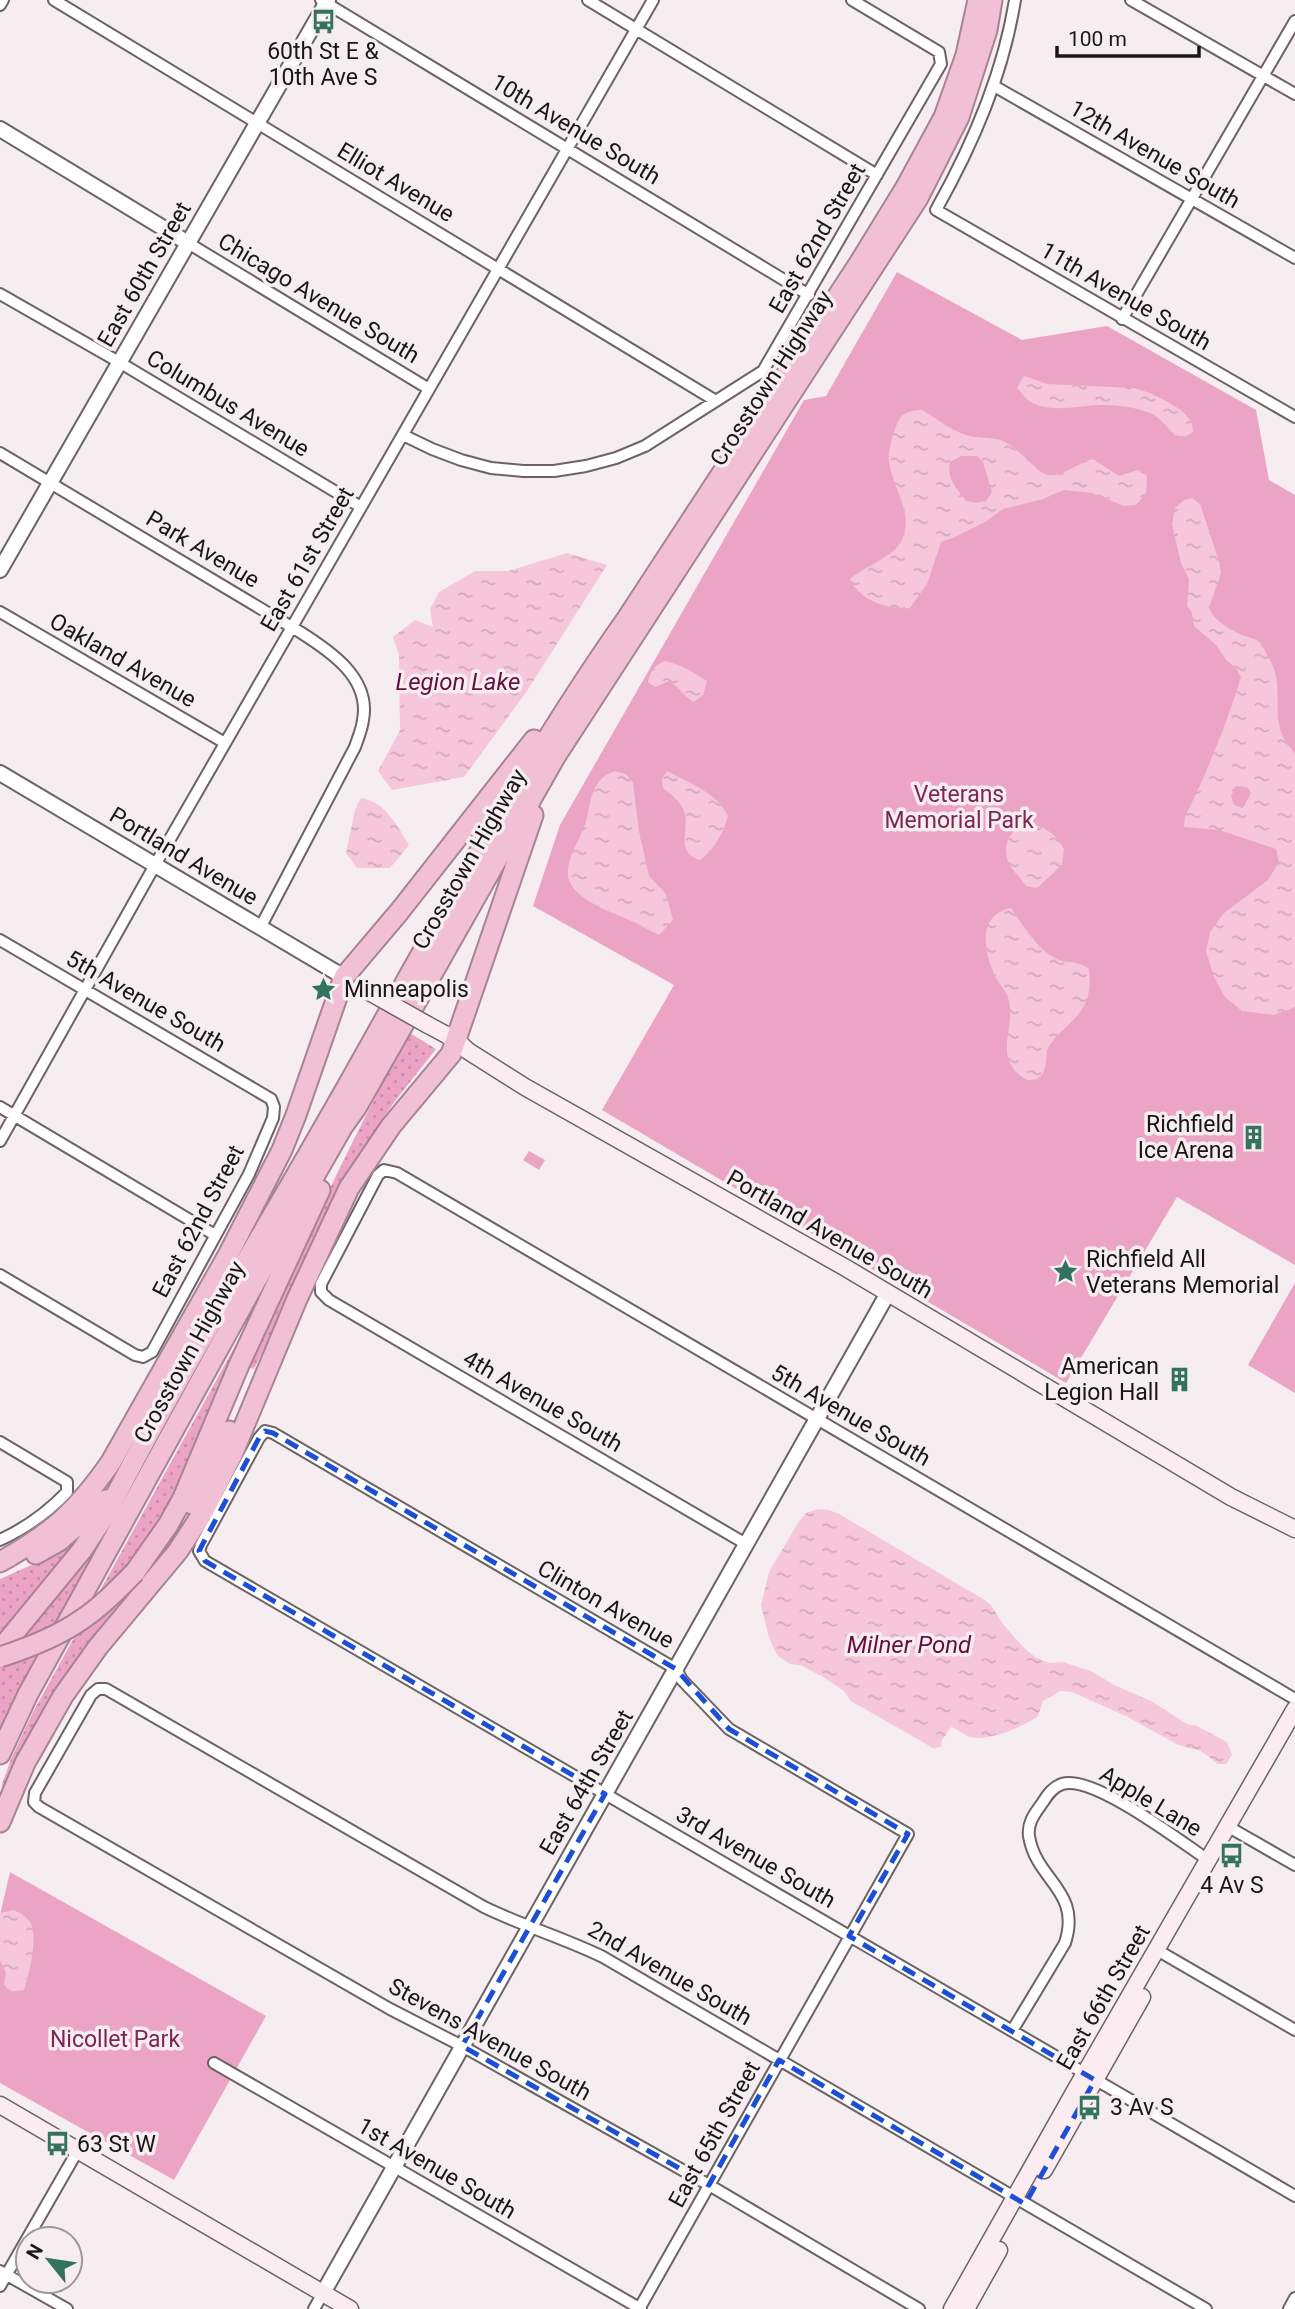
<svg xmlns="http://www.w3.org/2000/svg" width="1295" height="2309" font-family="Roboto,sans-serif">
<style>
.grass{fill:url(#grass-dots)}
.park{fill:#eca4c4}
.water{fill:url(#water-ripples);fill-rule:evenodd}
.lines{fill:none;stroke-linecap:round;stroke-linejoin:round}
.minor-casing{stroke:#6b6366;stroke-width:14}
.tertiary-casing{stroke:#6b6366;stroke-width:18}
.secondary-casing{stroke:#6b6366;stroke-width:19}
.motorway-casing{stroke:#a68492;stroke-width:23}
.minor{stroke:#fff;stroke-width:10}
.tertiary{stroke:#fff;stroke-width:14}
.secondary{stroke:#fbecf2;stroke-width:16}
.motorway{stroke:#f1c0d4;stroke-width:19}
.secondary-bridge-casing{stroke:#6b6366;stroke-width:19;stroke-linecap:butt}
.motorway-bridge-casing{stroke:#a68492;stroke-width:23;stroke-linecap:butt}
.secondary-bridge{stroke:#fbecf2;stroke-width:16}
.motorway-bridge{stroke:#f1c0d4;stroke-width:19}
.marked{fill:none;stroke:#1d4ed8;stroke-width:5;stroke-dasharray:14 9;stroke-linejoin:round}
.labels{text-anchor:middle;stroke-width:7;stroke-linejoin:round;paint-order:stroke}
.poi-label{font-size:23px;fill:#1a1618;stroke:#f6edf0;text-anchor:start}
.street-label{font-size:23px;fill:#1a1618;stroke:#f6edf0}
.park-label{font-size:23px;fill:#7d2654;stroke:#f6edf0}
.water-label{font-size:24px;font-style:italic;fill:#670e41;stroke:#f6edf0}
</style>
<defs>
<pattern id="grass-dots" width="8" height="8" patternUnits="userSpaceOnUse" patternTransform="scale(1.75)"><rect width="8" height="8" fill="#eca4c4"/><path d="M2 2h.1M6 6h.1" fill="none" stroke="#ca8ca8" stroke-width="1.8" stroke-linecap="round"/></pattern>
<pattern id="water-ripples" width="26" height="14" patternUnits="userSpaceOnUse" patternTransform="scale(1.75)"><rect width="26" height="14" fill="#f6c6da"/><path d="M2 4q2-2 4 0t4 0M15 11q2-2 4 0t4 0" fill="none" stroke="#d2a9ba"/></pattern>
</defs>
<rect width="100%" height="100%" fill="#f6edf0"/>
<path class="grass" d="M410 1033 436 1049 395 1101 361 1151 254 1369 248 1367C299 1255 349 1141 410 1033Z
M244 1330 247 1333C221 1393 199 1455 167 1511L187 1525 216 1472 238 1421 241 1423C224 1464 205 1505 180 1541 154 1578 123 1610 95 1645 55 1695 22 1751 0 1812L2 1784 11 1759 33 1712Z
M73 1539 75 1541 0 1634V1579L47 1558Z
M88 1557 93 1560 0 1741V1666Z"/>
<path class="park" d="M897 272 1022 340 1107 326 1256 410 1269 480 1295 495V1265L1177 1197 1066 1383 602 1110 674 985 533 906 560 825 804 400 826 396Z
M529 1151 545 1160 539 1170 523 1160Z
M1295 1283V1393L1248 1365Z
M10 1872 266 2016 174 2180 0 2083V1915Z"/>
<path class="water" d="M1024 376 1048 384 1134 388 1150 393 1168 402 1181 410 1192 422 1193 432 1186 436H1176C1167 428 1160 416 1147 412 1132 406 1115 405 1098 405 1077 406 1047 414 1028 400 1024 397 1020 391 1017 388Z
M922 410C936 418 950 430 966 435 978 439 992 436 1003 441 1019 448 1036 472 1047 475 1061 478 1079 462 1093 459L1119 476 1138 470 1147 476 1146 493 1136 505 1124 506 1092 493 1064 490 1043 499 1003 509 985 522 953 538 941 542 927 584 910 608C888 610 859 600 850 579 865 566 894 557 902 540 914 511 893 490 889 462 887 453 895 422 902 416 907 411 916 410 922 410ZM961 456H977L983 462 992 492 986 501 976 503 966 501C957 489 946 478 950 462Z
M1192 498 1200 504 1219 561 1221 573 1209 608C1215 622 1229 629 1242 635 1247 637 1254 638 1258 641 1262 645 1267 654 1270 660 1288 692 1264 722 1295 753V1007L1274 1015 1242 1011 1225 997 1214 977 1206 951 1210 932 1224 913 1268 880 1279 862 1276 849 1219 830 1184 827 1185 817C1207 772 1226 726 1241 677L1236 668 1226 660 1216 645 1194 626 1192 613 1187 606 1189 579 1181 563 1172 524 1175 508 1183 501ZM1236 786 1247 787 1251 793 1243 808 1234 805 1231 796Z
M567 553 607 565 527 691 464 777 392 790 378 771 400 730 399 655 393 637 415 620 433 627 430 609 439 592 475 571H508Z
M664 661C681 664 693 672 707 681L703 695 694 702C683 696 680 687 669 681L655 687 648 682C650 671 654 666 664 661Z
M615 771 626 774 633 783 639 831 649 876 666 894 673 920 659 935C652 932 646 928 640 925 618 913 564 900 568 869 570 850 583 836 587 818 591 798 593 778 615 771Z
M667 771C687 782 718 793 728 816 723 833 715 849 700 860 675 852 689 833 685 815 683 803 672 795 663 788L662 778Z
M361 798C385 801 398 827 409 845L390 868H357L346 853 355 810Z
M1030 824C1047 827 1056 835 1064 849L1062 865 1037 888 1026 886C1021 878 1013 872 1009 863 1001 845 1010 827 1030 824Z
M1011 908C1023 925 1041 956 1063 961 1074 963 1080 962 1089 969 1093 1006 1080 1013 1056 1037 1053 1041 1048 1046 1047 1051 1045 1061 1048 1079 1031 1080 1026 1081 1021 1076 1017 1073 996 1050 1015 1028 1009 1001 1007 992 1001 986 996 978 984 953 976 915 1011 908Z
M817 1509 829 1510 839 1514 983 1599 991 1605 1003 1624 1024 1648 1035 1657 1049 1663 1063 1662 1093 1672 1114 1685 1151 1701 1187 1724 1197 1726 1227 1742 1232 1755 1226 1764H1218L1201 1751 1178 1745 1128 1717 1072 1692 1060 1691 1043 1701 1038 1716C1023 1727 985 1744 967 1736 962 1733 957 1729 951 1727L942 1740 941 1747 933 1748 851 1701 844 1691 823 1677 801 1665 790 1664 778 1656 773 1647 768 1634 761 1605 769 1572 798 1523 806 1513Z
M14 1910C21 1914 27 1916 31 1924 38 1938 29 1975 24 1990L9 1992 4 1984 6 1973 0 1960V1913Z"/>
<g class="lines">
<defs>
<path id="minor" d="M54 0 716 401
M321 0 809 295
M588 0 877 175
M1015 0C1003 75 973 144 936 210L1295 417
M1131 0 1295 94
M0 5 3 0
M994 86 1295 258
M188 243 429 389
M0 294 119 362 361 507
M1122 319 1295 21
M403 435 432 449 461 460 491 468 523 471H554L586 466 616 458 645 446 763 371 941 64 939 52 852 0
M0 453 300 632C330 651 371 678 363 720 362 729 358 738 355 747L260 928
M0 612 225 743
M0 940 271 1099 274 1107 273 1118 249 1174 152 1352 143 1357 135 1355 0 1275
M0 1107 215 1235
M0 1141 155 865 653 0
M0 1442 67 1482V1492C47 1513 26 1528 0 1540
M746 1544 329 1300 321 1292V1284L378 1175 384 1170 397 1173 1295 1699
M1227 1826 1295 1865
M1157 1950 1295 2030
M1012 2031 1065 1943C1082 1890 1036 1881 1029 1836 1027 1822 1036 1812 1043 1802 1048 1794 1053 1787 1062 1784 1093 1774 1180 1841 1208 1860
M214 2063 641 2309
M0 2271 67 2309
M0 2286 78 2150
M314 2309 323 2293
M639 2309 908 1834 729 1729 682 1680 676 1669 273 1433 265 1431 259 1438 201 1545 199 1551 205 1561C568 1772 932 1984 1295 2196
M919 2309 709 2185 462 2046 390 2009 39 1807 34 1802 35 1793 91 1695 98 1689H106L484 1907C523 1926 564 1938 603 1957L1206 2309
M1289 2309 1295 2298"/>
<path id="tertiary" d="M0 129 188 243
M0 570 328 0
M0 773 344 977
M323 2293 888 1293"/>
<path id="secondary" d="M428 1025 456 1040 468 1051 525 1087 846 1268 1231 1497 1295 1529
M0 2105 350 2309
M1044 2170 1142 1997
M952 2309 1076 2089 1295 1709
M966 2309 999 2250"/>
<path id="motorway" d="M192 1504 229 1431
M36 1554 59 1541 106 1500
M0 1562C52 1533 77 1511 111 1462L227 1257 282 1150 296 1115 344 977 399 912 534 740
M135 1572 168 1525 183 1498 239 1365 320 1190
M0 1650 82 1550 106 1514C181 1368 267 1228 348 1085 437 927 523 766 628 617L860 262 906 187 944 117 966 55 978 0
M0 1754 28 1694 296 1208 343 1126 356 1108 555 757 918 198 959 117 987 30 992 0
M0 1822 25 1763 63 1696 98 1647 178 1551 202 1514 232 1455 297 1299 349 1188 391 1126 451 1054 533 815"/>
</defs>
<use href="#minor" class="minor-casing"/>
<use href="#tertiary" class="tertiary-casing"/>
<use href="#secondary" class="secondary-casing"/>
<use href="#motorway" class="motorway-casing"/>
<use href="#minor" class="minor"/>
<use href="#tertiary" class="tertiary"/>
<use href="#secondary" class="secondary"/>
<use href="#motorway" class="motorway"/>
<defs>
<path id="secondary-bridge" d="M364 989 428 1025"/>
<path id="motorway-bridge" d="M0 1657C28 1648 57 1637 81 1620 101 1607 118 1589 135 1572"/>
</defs>
<use href="#secondary-bridge" class="secondary-bridge-casing"/>
<use href="#motorway-bridge" class="motorway-bridge-casing"/>
<use href="#secondary-bridge" class="secondary-bridge"/>
<use href="#motorway-bridge" class="motorway-bridge"/>
</g>
<path class="marked" d="M265 1431 273 1433 676 1669 729 1729 908 1834 849 1936 1095 2080 1025 2204 779 2060 709 2185 462 2046 605 1794 205 1561 199 1551 259 1438Z"/>
<defs>
<symbol id="bus-bare" viewBox="-9 -9 18 18"><path d="M-5-6H5V4H4V6H2V4H-2V6H-4V4H-5ZM-3.5-4V0h7V-4ZM-3.5 1.2v1.5H-2V1.2ZM2 1.2v1.5H3.5V1.2Z" fill="#33725f" stroke="#f6edf0" stroke-width="2.5" paint-order="stroke"/></symbol>
<symbol id="sight-bare" viewBox="-9 -9 18 18"><path d="M0-6L1.8-2.2L6-1.7L2.9 1.2L3.7 5.4L0 3.3L-3.7 5.4L-2.9 1.2L-6-1.7L-1.8-2.2Z" fill="#33725f" stroke="#f6edf0" stroke-width="2.5" paint-order="stroke"/></symbol>
<symbol id="building-bare" viewBox="-9 -9 18 18"><path d="M-4-6H4V6H1V3H-1V6H-4ZM-2.5-4.3h1.7v1.8h-1.7ZM.8-4.3h1.7v1.8H.8ZM-2.5-1h1.7V.8h-1.7ZM.8-1h1.7V.8H.8Z" fill="#33725f" stroke="#f6edf0" stroke-width="2.5" paint-order="stroke"/></symbol>
</defs>
<g fill-rule="evenodd">
<use href="#bus-bare" x="306" y="4" width="35" height="35"/>
<use href="#sight-bare" x="306" y="972" width="35" height="35"/>
<use href="#building-bare" x="1236" y="1120" width="35" height="35"/>
<use href="#sight-bare" x="1048" y="1254" width="35" height="35"/>
<use href="#building-bare" x="1162" y="1362" width="35" height="35"/>
<use href="#bus-bare" x="1214" y="1838" width="35" height="35"/>
<use href="#bus-bare" x="1072" y="2090" width="35" height="35"/>
<use href="#bus-bare" x="40" y="2126" width="35" height="35"/>
</g>
<g class="labels">
<g class="poi-label">
<text x="323" y="59" text-anchor="middle">60th St E &amp;<tspan x="323" dy="26">10th Ave S</tspan></text>
<text x="344" y="997">Minneapolis</text>
<text x="1234" y="1132" text-anchor="end">Richfield<tspan x="1234" dy="26">Ice Arena</tspan></text>
<text x="1086" y="1267">Richfield All<tspan x="1086" dy="26">Veterans Memorial</tspan></text>
<text x="1159" y="1374" text-anchor="end">American<tspan x="1159" dy="26">Legion Hall</tspan></text>
<text x="1232" y="1893" text-anchor="middle">4 Av S</text>
<text x="1110" y="2115">3 Av S</text>
<text x="77" y="2152">63 St W</text>
</g>
<g class="street-label">
<text transform="translate(576 129) rotate(31)" y="8">10th Avenue South</text>
<text transform="translate(1155 154) rotate(30)" y="8">12th Avenue South</text>
<text transform="translate(396 182) rotate(31)" y="8">Elliot Avenue</text>
<text transform="translate(817 238) rotate(-60)" y="8">East 62nd Street</text>
<text transform="translate(144 274) rotate(-60)" y="8">East 60th Street</text>
<text transform="translate(1126 296) rotate(30)" y="8">11th Avenue South</text>
<text transform="translate(319 298) rotate(31)" y="8">Chicago Avenue South</text>
<text transform="translate(771 378) rotate(-57)" y="8">Crosstown Highway</text>
<text transform="translate(228 403) rotate(31)" y="8">Columbus Avenue</text>
<text transform="translate(203 549) rotate(31)" y="8">Park Avenue</text>
<text transform="translate(307 559) rotate(-60)" y="8">East 61st Street</text>
<text transform="translate(123 660) rotate(30)" y="8">Oakland Avenue</text>
<text transform="translate(184 856) rotate(31)" y="8">Portland Avenue</text>
<text transform="translate(469 859) rotate(-60)" y="8">Crosstown Highway</text>
<text transform="translate(146 1001) rotate(30)" y="8">5th Avenue South</text>
<text transform="translate(198 1221) rotate(-62)" y="8">East 62nd Street</text>
<text transform="translate(830 1234) rotate(30)" y="8">Portland Avenue South</text>
<text transform="translate(189 1352) rotate(-61)" y="8">Crosstown Highway</text>
<text transform="translate(543 1401) rotate(30)" y="8">4th Avenue South</text>
<text transform="translate(851 1415) rotate(30)" y="8">5th Avenue South</text>
<text transform="translate(606 1604) rotate(30)" y="8">Clinton Avenue</text>
<text transform="translate(586 1782) rotate(-60)" y="8">East 64th Street</text>
<text transform="translate(1151 1801) rotate(31)" y="8">Apple Lane</text>
<text transform="translate(756 1857) rotate(30)" y="8">3rd Avenue South</text>
<text transform="translate(670 1973) rotate(30)" y="8">2nd Avenue South</text>
<text transform="translate(1103 1997) rotate(-60)" y="8">East 66th Street</text>
<text transform="translate(490 2039) rotate(29)" y="8">Stevens Avenue South</text>
<text transform="translate(714 2134) rotate(-61)" y="8">East 65th Street</text>
<text transform="translate(437 2168) rotate(30)" y="8">1st Avenue South</text>
</g>
<g class="park-label">
<text x="959" y="802">Veterans<tspan x="959" dy="26">Memorial Park</tspan></text>
<text x="115" y="2047">Nicollet Park</text>
</g>
<g class="water-label">
<text x="458" y="690">Legion Lake</text>
<text x="909" y="1653">Milner Pond</text>
</g>
</g>
<g transform="translate(49 2260) rotate(300)"><circle r="33" fill="#f6edf0" stroke="#9e979a" stroke-width="2"/>
<path d="M0-5L12 26L0 18L-12 26Z" fill="#33725f"/>
<text y="-10" font-size="19" font-weight="bold" text-anchor="middle" fill="#1a1618">N</text>
</g>
<path d="M1057 46v10h142v-10" fill="none" stroke="#1a1618" stroke-width="3.5"/>
<text x="1068" y="46" font-size="21" fill="#1a1618" stroke="#f6edf0" stroke-width="5" paint-order="stroke">100 m</text>
</svg>
